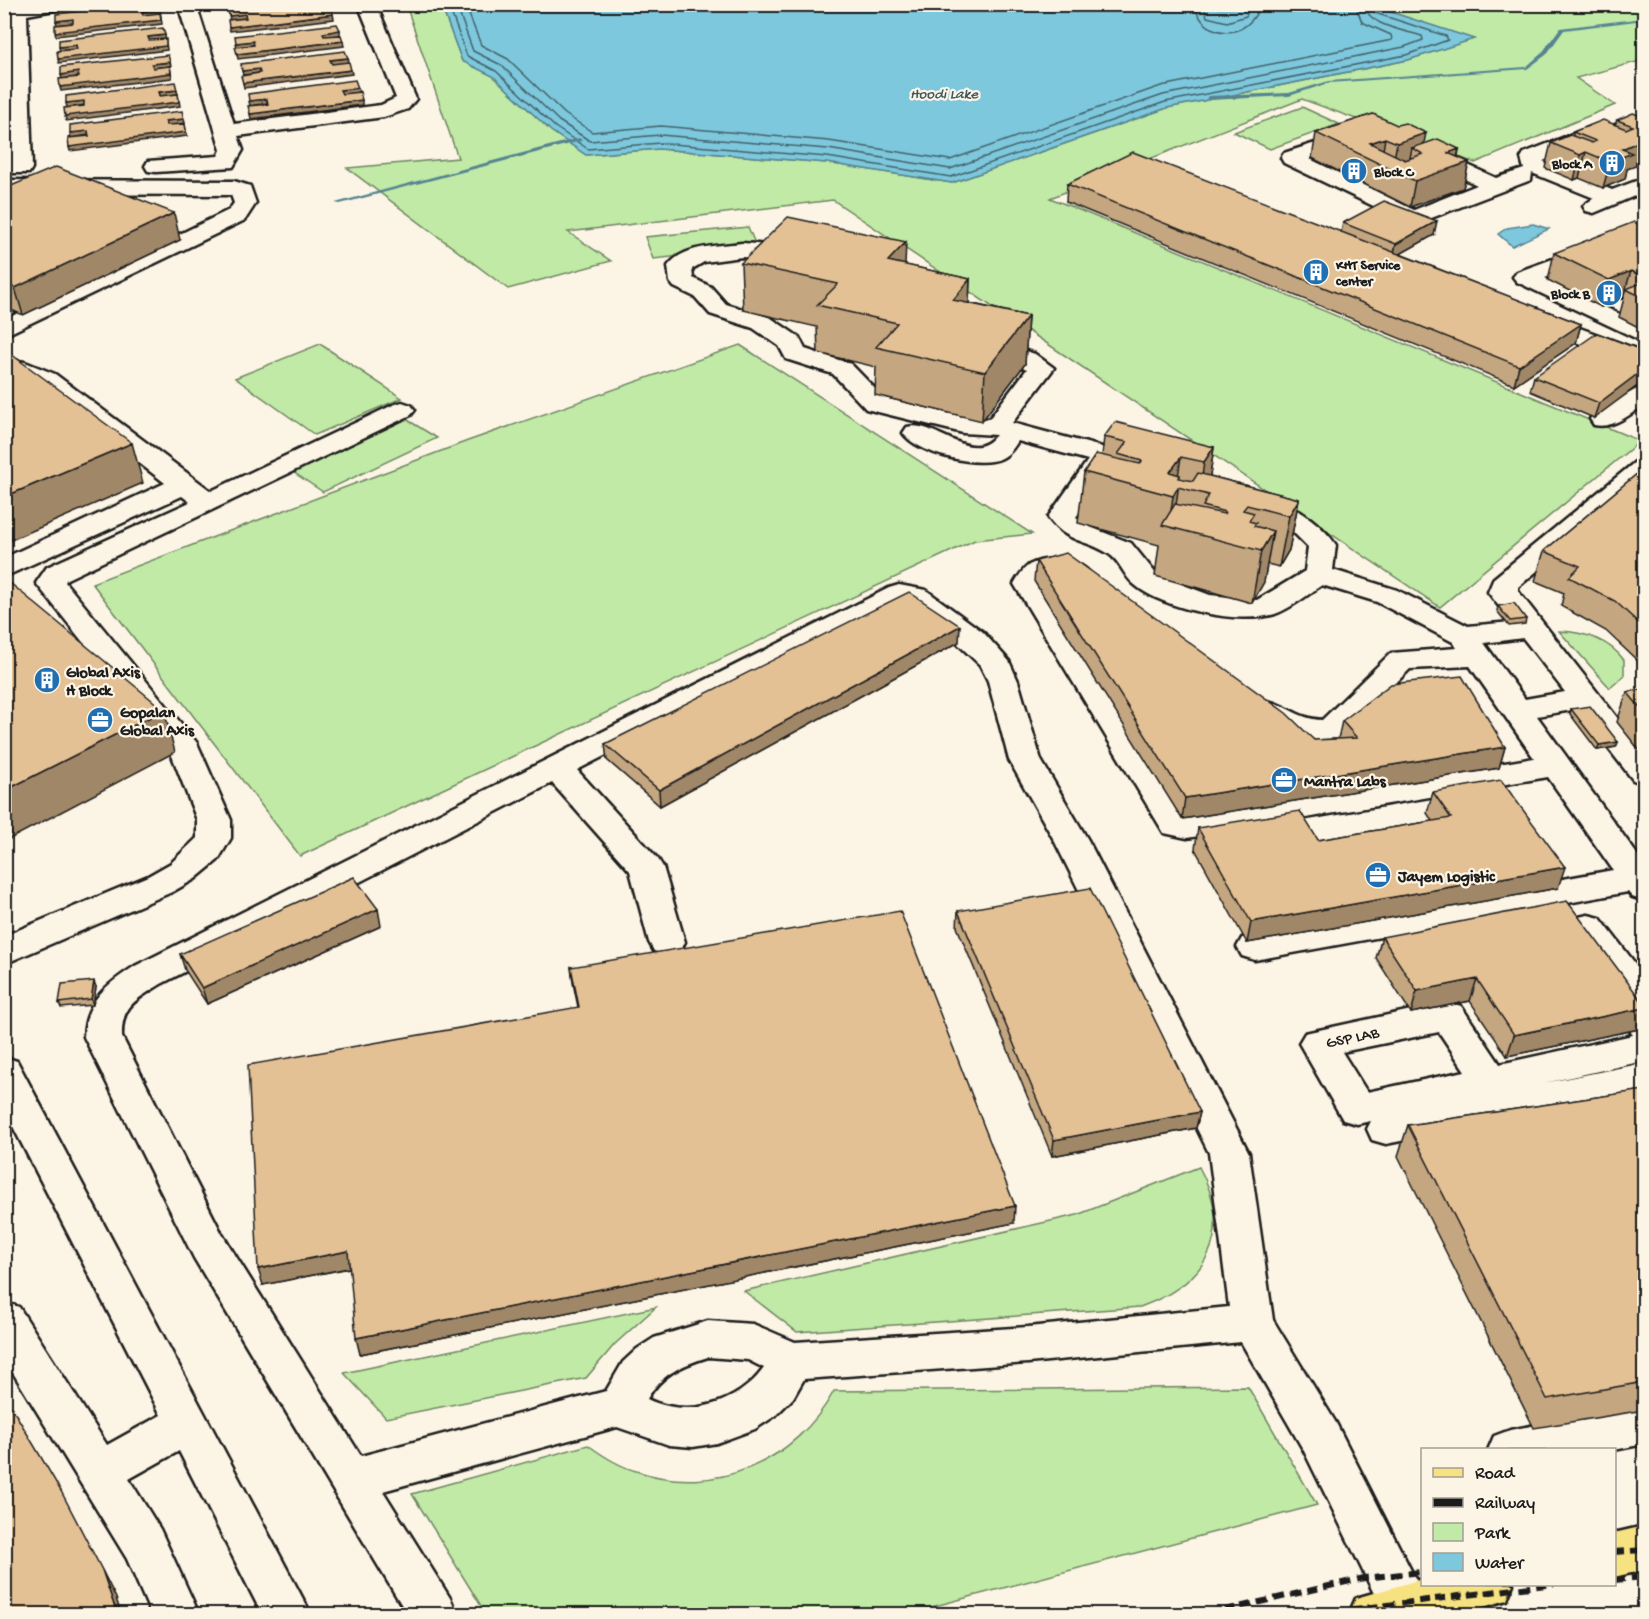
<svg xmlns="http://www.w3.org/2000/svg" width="1649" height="1619" font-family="'Gochi Hand',sans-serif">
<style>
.green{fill:#c0eaa6;stroke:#6e8361;stroke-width:1.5}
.water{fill:#7dc8dd;stroke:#568390;stroke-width:1.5}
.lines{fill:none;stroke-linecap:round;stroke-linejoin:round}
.shore{stroke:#436169;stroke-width:1.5}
.stream{fill:#568390;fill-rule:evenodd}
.minor-casing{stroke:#1c1c1c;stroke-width:5}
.major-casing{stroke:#1c1c1c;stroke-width:5}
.minor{fill:#fcf5e5;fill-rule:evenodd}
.major{fill:#f7e281;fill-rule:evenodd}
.rail{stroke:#1c1c1c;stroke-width:6;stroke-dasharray:11 6;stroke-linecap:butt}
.wall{fill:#c4a680;stroke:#1c1c1c;stroke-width:1.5}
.shaded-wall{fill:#a08768;stroke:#1c1c1c;stroke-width:1.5}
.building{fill:#e4c195;stroke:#1c1c1c;stroke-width:1.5}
.labels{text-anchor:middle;stroke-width:4.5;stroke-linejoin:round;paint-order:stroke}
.far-poi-label{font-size:14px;font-weight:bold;fill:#1c1c1c;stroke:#fcf5e5;text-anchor:end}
.far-water-label{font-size:15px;font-style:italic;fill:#3e5860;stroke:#fcf5e5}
.poi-label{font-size:16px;font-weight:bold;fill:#1c1c1c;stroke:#fcf5e5;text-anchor:start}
.street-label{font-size:16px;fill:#1c1c1c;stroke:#fcf5e5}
</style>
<rect width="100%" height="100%" fill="#fcf5e5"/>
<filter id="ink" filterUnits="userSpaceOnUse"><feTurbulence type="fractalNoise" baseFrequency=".0167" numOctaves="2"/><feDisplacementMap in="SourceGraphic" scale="12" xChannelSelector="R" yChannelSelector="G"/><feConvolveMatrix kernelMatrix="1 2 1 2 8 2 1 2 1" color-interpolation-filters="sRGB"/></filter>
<g filter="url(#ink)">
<path class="green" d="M406 5H441L462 61 493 76 551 131 586 155 659 149 827 163 952 183 1167 108 1408 60 1473 39 1369 5H1644V60L1576 78 1615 105 1475 163 1302 99 1050 198 1640 441 1440 607 833 200 568 232 611 261 508 289 347 168 458 158Z
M1302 107 1339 124 1270 149 1234 132Z
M748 227 757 248 653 259 645 237Z
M320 344 402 398 315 435 235 378Z
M740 345 1032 534 975 540 300 856 92 583 465 442Z
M406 419 437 438 323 492 293 472Z
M1559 631C1585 632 1608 639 1624 660V676L1610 688Z
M1199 1167C1235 1234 1209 1282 1140 1307L797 1332 744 1291 1077 1215Z
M656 1307 615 1344 586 1378 386 1418 344 1373Z
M1248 1387 1317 1505 905 1614H486L412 1494 588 1445C603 1456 618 1466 636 1471 715 1498 796 1461 834 1391Z"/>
<path class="water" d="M1208 5 1220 8 1369 5 1474 39 1408 60 1167 108 952 183 827 163 659 149 586 155 551 131 493 76 462 61 441 5Z
M1533 224 1549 229 1512 246 1498 234 1507 228Z"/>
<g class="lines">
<path class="shore" d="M448 4 467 56 496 71 555 127 588 149 660 143 827 157 951 177 1165 102 1406 55 1448 40 1446 36 1375 13 1371 4
M456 4 473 51 501 65 559 121 590 141 660 135 828 149 950 169 1163 95 1404 47 1423 40 1422 36C1404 30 1367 26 1364 4
M465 4 481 45 508 59 565 114 592 132 661 126 829 141 950 160 1161 86 1392 40 1391 35 1362 22 1355 4
M1194 4C1203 41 1250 41 1260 4
M1203 4 1207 17 1227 22 1246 16 1251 4"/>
<path class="stream" d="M1644 18V20L1564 30 1546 55 1527 69 1329 83 1289 96 1209 100 1206 98 1209 96 1289 93 1329 81 1526 67 1542 53 1560 28Z
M579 138 582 140 581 141 340 204 335 203Z"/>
<defs>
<path id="minor" d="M25 4H67L65 8 27 15 32 168 29 173H13L10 168 9 19 4 20V8Z
M178 4H196L234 124 381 105 396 98 358 4H376L416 99 408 109 384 117 238 136 243 150 233 167 156 172 148 171 145 166 148 161 218 156 221 150Z
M1616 125 1644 130V143L1627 138 1601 139 1543 161 1612 190 1644 178V192L1594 213 1586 211 1583 206 1594 198 1532 173 1531 180 1413 225 1284 163 1281 158 1284 153 1350 132H1364L1367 136 1364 140 1310 159 1414 210 1477 185 1419 157 1415 153 1419 149H1433L1496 178 1524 169 1521 158 1524 153 1580 131Z
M4 180 234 181 250 186 256 203 245 220 10 333 4 332V317L8 318 229 210 234 203 231 195 4 194Z
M1624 233 1644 241V256L1623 248 1545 278 1644 326V342L1517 282 1513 277 1517 272Z
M742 243 784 246 913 274 926 286 916 297 919 300 988 318 991 323 988 339 1035 354 1054 368 1012 423 1154 461 1158 467 1154 473 1145 475 1111 466 1076 517 1090 527 1131 543 1157 575 1210 595 1257 600 1305 571 1308 547 1292 531 1245 507 1241 501 1245 495 1255 493C1285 500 1319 519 1336 545L1333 570 1397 590 1468 626 1511 622 1488 592 1494 578 1635 462 1644 460V481L1518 587V591L1644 752V784L1633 780 1578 709 1537 716 1644 864V901L1632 897 1628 892 1255 960 1242 956 1237 947 1242 938 1255 934 1613 870 1548 777 1187 838 1164 833 1014 584C1018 577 1022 570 1029 565 1048 555 1080 558 1092 576L1088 582C1071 586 1056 569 1042 584L1187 816 1534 758 1470 666 1410 669 1341 737C1311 745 1266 737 1248 709L1253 702C1278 695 1293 719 1322 720L1391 653 1457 648 1453 642 1377 602 1322 585C1307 595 1292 608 1275 614 1240 625 1163 609 1135 585 1124 577 1121 562 1109 554 1085 538 1067 544 1048 517L1088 460 1018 441C1014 447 1010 454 1002 458 980 469 917 454 903 433L907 427C936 420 971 467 996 435L963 433 866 409 833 374 786 359 779 346 753 328 710 314 695 297 674 287 670 282 668 266C683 245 719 246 742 243ZM742 257 784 260 897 284 900 287 890 298 903 310 966 327 963 342 966 347 1027 369 989 419 963 417 884 398 851 364 805 349 799 337 771 318 726 304 711 287 693 278 692 269 704 262ZM1523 638 1565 692 1525 699 1484 643Z
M1537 312 1644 352V368L1528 324 1525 319 1528 314Z
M4 359 25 362 55 374 211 491 393 405 402 402 411 405 415 410 411 415 67 579 65 582 197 743 231 820V838L218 860 195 879 172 892 4 964V936L148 876 171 863 197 838V820L171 753 36 583 47 567 190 502 182 496 4 577V558L165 483 37 384 4 374Z
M1644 387V405C1629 415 1613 429 1594 425L1590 419 1594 413 1635 390Z
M899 585 926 590 983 632 1009 661 1018 681 1041 760 1088 840 1249 1153 1273 1320 1336 1423 1421 1590 1428 1606 1424 1614H1384L1304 1451 1241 1342 1028 1363 804 1379 793 1398 775 1416 755 1429 717 1443 693 1447 669 1445 617 1427 383 1491 450 1598 457 1614H407L194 1258 84 1037C85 1001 107 984 135 966L889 588ZM903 603 936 623 980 665 988 681 1009 760 1054 840 1209 1153 1229 1307 1028 1327 795 1342 753 1324 708 1321 654 1338 637 1349 623 1362 606 1391 361 1456 222 1234 122 1037C121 1005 136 1000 161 984L552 783 630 871 649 942 654 951 667 955 680 951 685 942 663 867 658 859 577 770ZM708 1357 748 1360 764 1368C738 1404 689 1419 647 1399 661 1374 682 1365 708 1357Z
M1588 915 1600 918 1644 975V1061L1544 1083 1644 1063V1092L1386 1144 1372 1140 1367 1129 1371 1121 1357 1124 1343 1120 1299 1043 1305 1033 1448 1002 1461 1006 1500 1064 1633 1035 1554 930 1560 921ZM1439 1032 1465 1071 1367 1092 1342 1052Z
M4 1057 17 1061 311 1614H262L179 1451 129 1479 160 1529 199 1614H151L127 1559 4 1358V1302L19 1307 107 1445 161 1415 4 1109Z
M1644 1404V1444L1614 1450H1488L1494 1436 1510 1430Z"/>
<path id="major" d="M1644 1526V1570L1614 1577V1533Z
M1422 1579V1584H1513L1507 1600 1459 1614H1349L1356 1598Z"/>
</defs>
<use href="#minor" class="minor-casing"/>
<use href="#major" class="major-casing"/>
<use href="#minor" class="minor"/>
<use href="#major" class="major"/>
<path class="rail" d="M1614 1552 1644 1550
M1614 1580 1644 1577
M1208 1614 1364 1578 1422 1572
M1317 1614 1554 1584"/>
</g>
<path class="wall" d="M1373 114 1424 144 1459 149 1458 157 1469 162 1463 188 1410 207 1312 158 1316 133Z
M1644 117V170L1635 166 1627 169 1625 179 1603 188 1579 178 1574 180 1545 168 1551 143 1573 136V132L1615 125 1617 120Z
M1067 184 1341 232 1343 223 1434 235 1400 254 1581 324 1576 343 1514 385 1066 202Z
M4 189 180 240 23 315 4 307Z
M1644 205V215L1642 214Z
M1644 227V330L1619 317 1624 298 1601 307 1548 280 1554 253Z
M741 263 905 265 970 279 969 303 1028 316 1025 364 982 421 875 395 876 367 818 353 817 327 743 310Z
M1644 351 1594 418 1530 391 1534 377Z
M1104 437 1214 447 1210 476 1299 499 1289 550 1279 567 1267 564 1264 582 1252 603 1155 576 1159 545 1078 523 1084 472 1102 456Z
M1644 468V670L1642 665 1606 631 1561 606 1564 593 1535 581 1544 551Z
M1036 561 1314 740 1338 739 1342 721 1505 747 1499 768 1182 819 1034 581Z
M1498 606 1526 619 1525 624 1509 626 1497 611Z
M959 642 660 806 607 760 605 744Z
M1644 689V756L1617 722 1627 692Z
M1571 709 1618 742 1616 747 1597 750 1570 714Z
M1433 792 1558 888 1247 943 1195 849 1198 828 1318 840 1432 821 1427 813Z
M958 911 1200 1112 1196 1128 1052 1156 957 927Z
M381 926 207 1004 185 970 180 954Z
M1382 937 1639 1029 1507 1056 1470 1001 1411 1013 1376 958Z
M571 967 1014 1223 360 1354 350 1268 263 1285 578 1007 573 983Z
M96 987 93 1005 61 1008 59 1003Z
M1644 1090V1410L1534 1428 1398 1156 1408 1125Z"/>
<path class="shaded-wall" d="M325 4H330V8L314 10 313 6Z
M160 9 162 24 56 36 55 32 143 16 142 11Z
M245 14 246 18 230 20 229 16Z
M333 14 334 19 230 31 229 27Z
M73 19 74 23 57 25 56 21Z
M340 30V35L323 37V33Z
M165 35 167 50 59 63 58 59 149 41 148 37Z
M253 41 254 45 237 47 236 43Z
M343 41 344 46 238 59 237 54Z
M76 45 77 49 60 51 59 47Z
M348 58 349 62 331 65 330 60Z
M170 62 171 66 153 68 152 64Z
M170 66 172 78 61 91 60 87Z
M259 69V73L243 75 242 71Z
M351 70 352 74 244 88 243 83Z
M78 72 79 77 62 79 61 75Z
M358 88 359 92 341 95 340 90Z
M177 90 178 94 160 96 159 92Z
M178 94 180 106 66 121 65 116Z
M267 99V103L250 106 249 101Z
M362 100V105L251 119 250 114Z
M84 101 85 105 67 108 66 103Z
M184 119 185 123 166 126 165 121Z
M185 124 187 136 70 151 69 147Z
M88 131 89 135 71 138 70 133Z
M1426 133 1422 153 1412 148 1409 163 1392 169 1397 143Z
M1385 138 1381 163 1370 143Z
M1642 140 1635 166 1627 169 1625 179 1603 188 1610 162 1622 149Z
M1459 149 1455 167 1469 162 1463 188 1410 207 1415 181 1448 153Z
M1586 152 1579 178 1574 180 1580 155Z
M174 213 180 240 23 315 15 288Z
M1437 221 1434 235 1393 258 1396 244Z
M906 242 904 288 888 261Z
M1631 271 1623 298 1601 307 1609 280Z
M970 279 968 326 953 300Z
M1028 316 1025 364 982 421 985 372Z
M1581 324 1576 343 1514 385 1519 366Z
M1644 369V381L1594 418 1599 403Z
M132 443 143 483 4 543V497Z
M1214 447 1207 495 1200 492 1204 462Z
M1181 457 1176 490 1179 478 1180 475 1173 528H1172V527L1169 526 1173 496 1170 472Z
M1299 499 1289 550 1279 567 1289 516Z
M1273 531 1264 582 1252 603 1261 551Z
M960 626 959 642 660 806 659 790Z
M164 710 175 752 4 842V791Z
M1618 742 1616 747 1597 750 1599 745Z
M1505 747 1499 768 1182 819 1185 798Z
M1565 867 1558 888 1247 943 1251 922Z
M378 909 381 926 207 1004 202 988Z
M1477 979 1470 1001 1411 1013 1417 991Z
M94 981 96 987 93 1005 91 999Z
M1644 1008V1014L1639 1029 1507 1056 1514 1035Z
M1200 1112 1196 1128 1052 1156 1054 1140Z
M1015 1206 1014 1223 360 1354 356 1338Z
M348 1251 353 1267 263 1285 258 1269Z
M102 1570 116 1598 121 1614H117Z"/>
<path class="building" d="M145 4H158L160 9 142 11 143 15 160 13 161 20 55 32V25L73 23V19L56 21V14Z
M268 4H325L313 6 315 9 331 8 333 14 229 27 228 20 246 18 245 14 229 16 228 9Z
M337 24 340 30 323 33 324 36 341 35 343 41 237 54 235 47 254 45 253 41 236 43 235 36Z
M163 28 165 35 148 37 149 40 166 39V46L58 59 57 51 77 49 76 45 59 47V40Z
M345 51 348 58 330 60 332 64 349 62 351 70 243 83 241 76 260 73 259 69 242 71 241 64Z
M168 55 170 62 152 64 153 68 170 66 171 73 60 87 59 79 79 77 78 72 61 75V67Z
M355 80 358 88 340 90 342 94 360 92 362 100 250 114 248 106 268 104 267 99 249 101 248 94Z
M175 82 177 90 159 92 160 96 178 94 179 102 65 116 64 108 84 106V101L66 103V96Z
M182 111 184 119 165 121 167 125 185 124 186 132 69 147 68 138 89 136 88 131 70 133V125Z
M1633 113 1644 117V141L1642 140 1622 149 1632 153 1610 162 1586 152 1580 155 1551 143 1570 135 1592 143 1596 141 1573 132 1603 120 1626 129 1633 126 1617 120Z
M1373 114 1397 125 1405 123 1426 133 1397 143 1385 138 1370 143 1405 160 1423 154 1412 148 1438 139 1459 149 1448 153 1469 162 1415 181 1316 133Z
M1133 152 1581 324 1519 366 1067 184Z
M56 167 174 213 15 288 4 283V189Z
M1384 201 1437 221 1396 244 1343 223Z
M788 217 906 242 888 261 970 279 953 300 1028 316 985 372 876 347 897 323 817 305 838 284 741 263Z
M1634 222 1644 227V278L1631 271 1609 280 1554 253Z
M1644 282V298L1626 289Z
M1597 333 1644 351V369L1599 403 1534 377Z
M4 349 132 443 4 497Z
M1115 422 1214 447 1204 462 1181 457 1170 472 1180 475 1179 478 1193 481 1198 473 1299 499 1289 516 1247 505 1243 510 1254 513 1249 521 1256 523 1254 526 1273 531 1261 551 1162 525 1175 504 1224 514 1225 512 1203 506 1209 495 1178 487 1173 496 1084 472 1096 454 1140 464 1142 461 1118 454 1127 442 1104 437Z
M1644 468V628L1615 601 1569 577 1580 566 1544 551Z
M1066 553 1286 713 1314 740 1357 738 1342 721 1391 684 1462 676 1505 747 1185 798 1036 561Z
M4 578 164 710 4 791Z
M909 592 960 626 659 790 605 744Z
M1514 603 1526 619 1510 621 1498 606Z
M1644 689V712L1627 692Z
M1590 706 1618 742 1599 745 1571 709Z
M1501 780 1565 867 1251 922 1198 828 1300 811 1318 840 1451 818 1433 792Z
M354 877 378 909 202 988 180 954Z
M1090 888 1200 1112 1054 1140 958 911Z
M1567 901 1644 1004V1008L1514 1035 1477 979 1417 991 1382 937Z
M900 911 1015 1206 356 1338 348 1251 258 1269 248 1065 579 1007 571 967Z
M94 981 91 999 59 1003 62 984Z
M1644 1090V1382L1547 1399 1408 1125Z
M4 1398 15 1413 61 1491 102 1570 117 1614H4Z"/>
</g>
<defs>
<symbol id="building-disc" viewBox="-11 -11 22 22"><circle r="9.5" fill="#1f6fb2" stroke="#fcf5e5"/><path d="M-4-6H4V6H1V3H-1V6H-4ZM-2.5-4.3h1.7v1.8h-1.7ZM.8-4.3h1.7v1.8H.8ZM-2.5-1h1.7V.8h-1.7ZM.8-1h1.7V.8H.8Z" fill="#fff"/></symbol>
<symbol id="office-disc" viewBox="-11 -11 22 22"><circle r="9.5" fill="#1f6fb2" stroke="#fcf5e5"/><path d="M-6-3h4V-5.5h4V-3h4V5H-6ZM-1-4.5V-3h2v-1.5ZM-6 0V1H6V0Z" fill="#fff"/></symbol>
</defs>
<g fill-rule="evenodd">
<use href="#building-disc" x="1597" y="148" width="30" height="30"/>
<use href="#building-disc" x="1339" y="156" width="30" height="30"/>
<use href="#building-disc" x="1301" y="257" width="30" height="30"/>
<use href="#building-disc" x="1594" y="278" width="30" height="30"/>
<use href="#building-disc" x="32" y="665" width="30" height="30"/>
<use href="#office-disc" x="85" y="705" width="30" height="30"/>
<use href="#office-disc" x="1269" y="765" width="30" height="30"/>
<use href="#office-disc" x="1363" y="860" width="30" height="30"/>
</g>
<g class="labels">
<g class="far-poi-label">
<text x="1592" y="168">Block A</text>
<text x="1374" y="176" text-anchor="start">Block C</text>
<text x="1336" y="269" text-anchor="start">KHT Service<tspan x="1336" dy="16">center</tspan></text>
<text x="1590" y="298">Block B</text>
</g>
<g class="far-water-label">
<text x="944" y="98">Hoodi Lake</text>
</g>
<g class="poi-label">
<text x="66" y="677">Global Axis<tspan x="66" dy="18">H Block</tspan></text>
<text x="120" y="717">Gopalan<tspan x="120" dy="18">Global Axis</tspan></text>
<text x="1304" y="786">Mantra Labs</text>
<text x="1398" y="881">Jayem Logistic</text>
</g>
<g class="street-label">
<text transform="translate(1352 1036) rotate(-12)" y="6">GSP LAB</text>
</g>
</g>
<rect width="1649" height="1619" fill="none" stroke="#fcf5e5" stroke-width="24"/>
<rect x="12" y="12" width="1625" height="1595" fill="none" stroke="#1c1c1c" stroke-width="2" filter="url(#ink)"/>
<rect x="1421" y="1448" width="195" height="138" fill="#fcf5e5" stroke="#a29e95" stroke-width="1.5"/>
<rect x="1433" y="1468" width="30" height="9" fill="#f7e281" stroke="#a29e95" stroke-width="1.5"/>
<text x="1475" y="1478" font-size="18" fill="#1c1c1c">Road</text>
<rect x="1433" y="1498" width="30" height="9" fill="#1c1c1c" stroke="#a29e95" stroke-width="1.5"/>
<text x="1475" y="1508" font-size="18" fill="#1c1c1c">Railway</text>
<rect x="1433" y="1523" width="30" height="18" fill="#c0eaa6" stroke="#a29e95" stroke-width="1.5"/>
<text x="1475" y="1538" font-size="18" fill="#1c1c1c">Park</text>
<rect x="1433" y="1553" width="30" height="18" fill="#7dc8dd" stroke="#a29e95" stroke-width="1.5"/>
<text x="1475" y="1568" font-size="18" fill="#1c1c1c">Water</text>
</svg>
